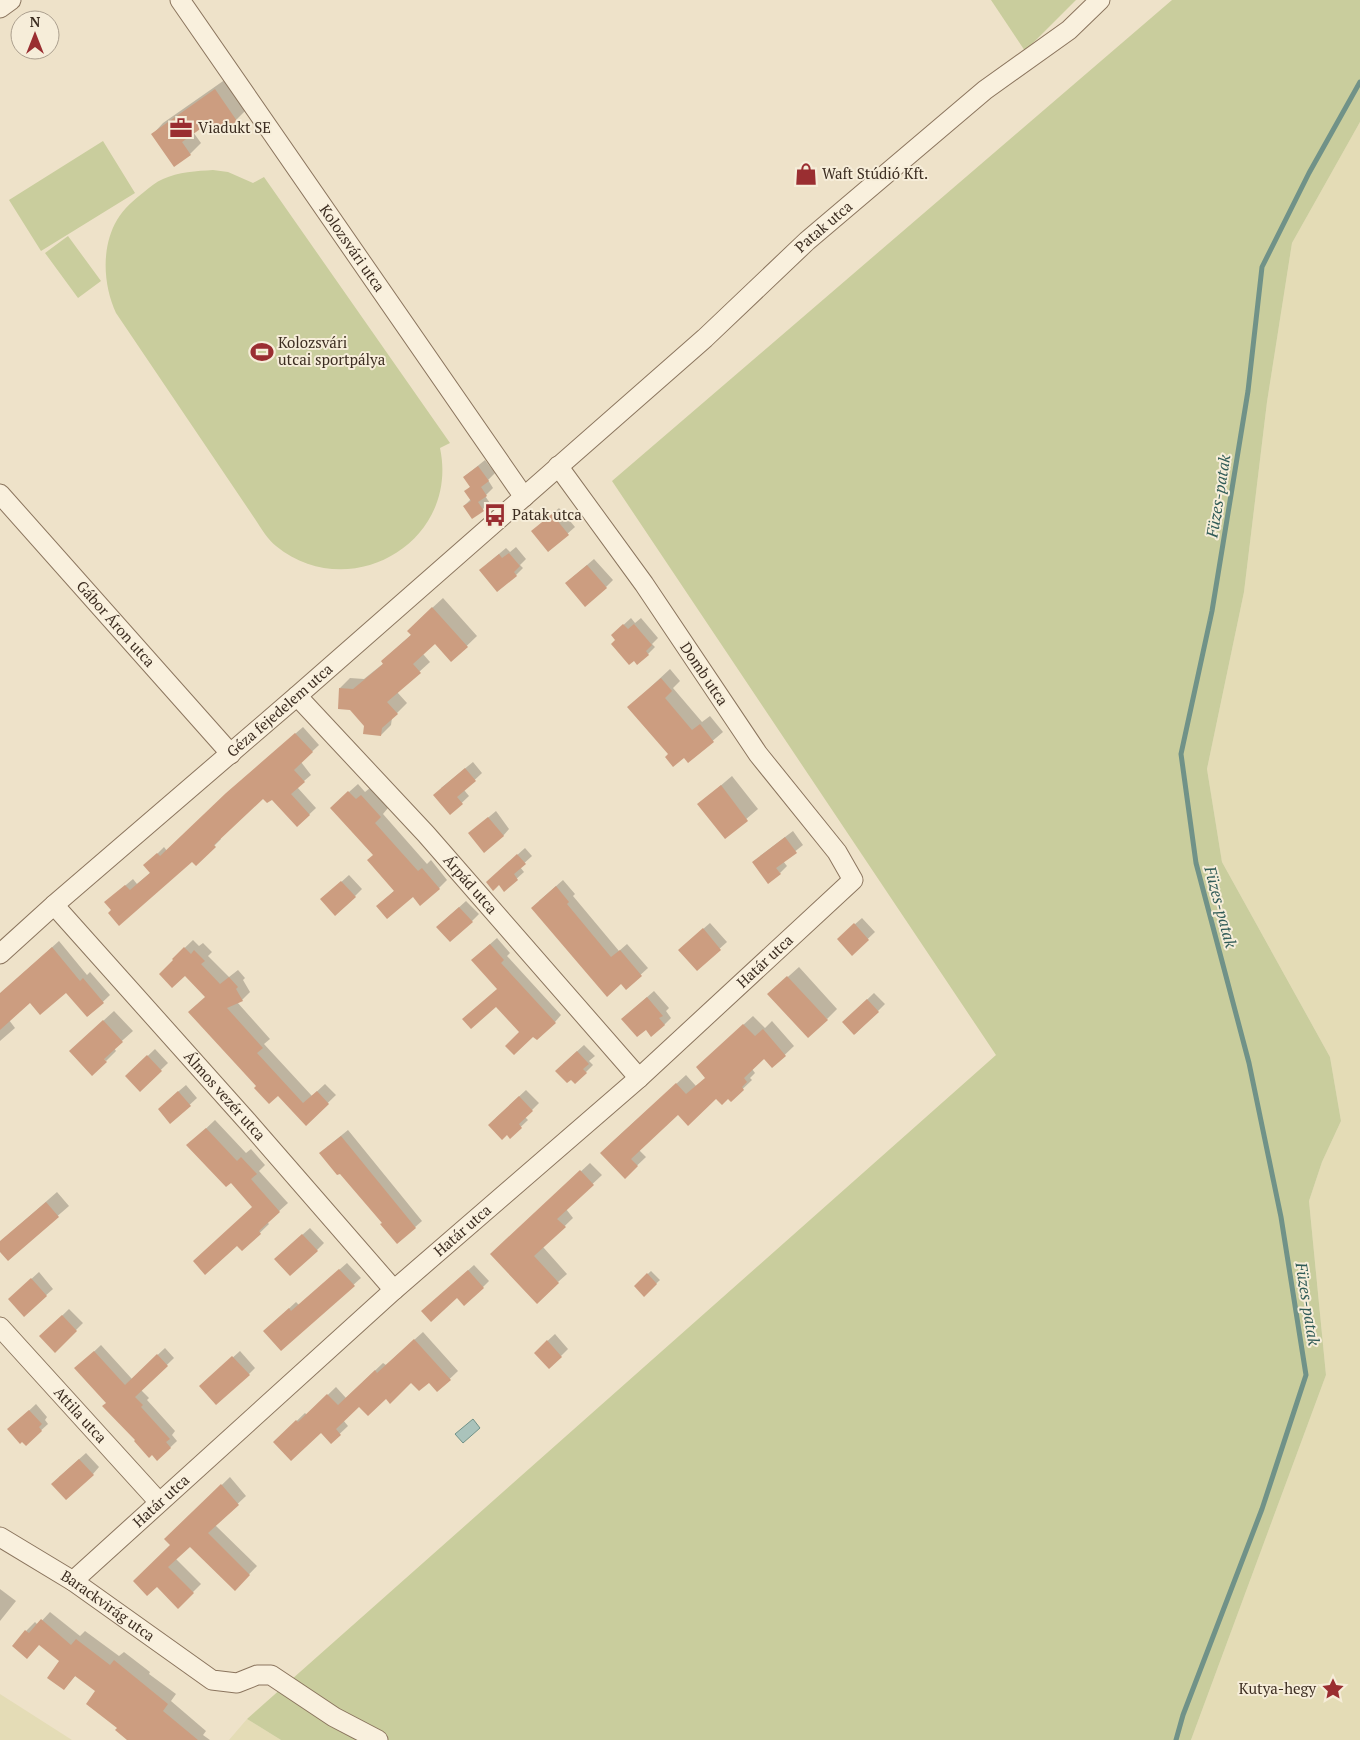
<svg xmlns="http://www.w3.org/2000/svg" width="1360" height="1740" font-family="'PT Serif',serif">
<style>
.farmland{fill:#e4dcb6}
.green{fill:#c9cd9d}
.water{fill:#aac3bb;stroke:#709288}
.shadow{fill:#0003}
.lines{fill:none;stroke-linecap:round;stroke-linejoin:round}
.stream{stroke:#709288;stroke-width:5}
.building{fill:#cc9d80}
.minor-casing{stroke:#8b755e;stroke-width:21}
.minor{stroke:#f9f0dd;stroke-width:19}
.labels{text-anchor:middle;stroke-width:4;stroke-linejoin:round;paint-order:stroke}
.poi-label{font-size:15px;fill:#3c2d21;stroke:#f6edd9;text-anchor:start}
.street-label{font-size:15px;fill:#3c2d21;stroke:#f6edd9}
.water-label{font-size:16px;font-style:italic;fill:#305b57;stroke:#f6edd9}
</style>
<rect width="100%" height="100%" fill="#eee2c9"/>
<path class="farmland" d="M1360 122V1740H1191L1326 1375 1309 1201 1322 1162 1341 1121 1330 1057 1222 862 1207 769 1244 592 1267 402 1292 243Z
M0 1694 72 1740H0Z
M247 1719 281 1740H229Z"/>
<path class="green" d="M991 0H1076L1025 51Z
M1172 0H1360V122L1292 243 1267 402 1244 592 1207 769 1222 862 1330 1057 1341 1121 1322 1162 1309 1201 1326 1375 1191 1740H281L247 1719 996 1055 612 481Z
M103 141 135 193 41 251 9 200Z
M213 170 228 172 253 183 264 177 450 443 440 448C460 542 350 606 276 546 268 540 261 528 255 519L116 313C103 285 101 247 117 220 124 208 134 200 144 192 150 187 156 182 163 179 178 172 197 171 213 170Z
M68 236 101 281 78 298 45 253Z"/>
<path class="water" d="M473 1419 480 1428 463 1443 455 1434Z"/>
<path class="shadow" d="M226 79 247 109 236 120 219 132 211 120 193 132 201 143 190 154 175 165 153 134 163 123Z
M485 460 495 473 488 480 493 488 485 496 490 503 472 518 464 506 471 499 466 491 471 486 464 477Z
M559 508 575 527 549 550 533 531Z
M516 547 526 559 520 565 523 568 516 575 487 564 506 548 510 552Z
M594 559 613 580 606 587 573 577Z
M443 598 477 636 452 660 436 642 423 654 430 662 397 692 407 703 392 718 391 725 381 735 365 726 340 688 350 678 364 679 384 663 382 661 412 634 418 621Z
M631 618 635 623 641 618 658 638 652 644 655 647 648 654 616 640 619 629Z
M670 669 680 681 673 688 702 722 710 716 723 732 689 761 684 757 669 754 629 707Z
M303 727 319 745 301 762 311 775 297 787 316 808 297 826 272 798 263 797 220 838 221 839 196 864 192 860 112 910 113 896 133 879 137 884 151 872 152 859 164 847 167 851 234 787Z
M473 762 482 773 464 790 469 796 450 814 441 788Z
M732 776 758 809 725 837 699 804Z
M358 784 365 792 370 788 388 808 383 814 427 864 431 860 447 880 439 888 378 906 395 890 340 800Z
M496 811 509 829 503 836 477 827Z
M793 831 803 845 783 861 787 866 780 873 760 856Z
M525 848 532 856 520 867 524 872 504 890 494 876Z
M349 875 362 889 355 896 329 893Z
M563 880 575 894 573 896 619 951 627 944 648 968 626 988 539 901Z
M466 901 479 914 472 921 445 920Z
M862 918 875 932 852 954 845 933Z
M710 923 727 942 697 969 687 943Z
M497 938 510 953 507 956 561 1015 555 1022 533 1035 521 1032 480 953Z
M193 940 199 946 203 943 212 952 208 956 229 977 238 970 245 978 243 980 250 992 242 1000 237 1002 270 1039 264 1044 312 1096 325 1084 336 1095 306 1124 278 1094 258 1086 206 997 173 959Z
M59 941 87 975 90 972 110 995 88 1016 66 991 30 1001 9 1020 15 1028 0 1041V997L10 985Z
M799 967 837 1009 827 1019 780 984Z
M654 991 669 1008 666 1011 671 1018 664 1025 646 1028 622 1019Z
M874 993 885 1004 855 1034 844 1022Z
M114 1011 133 1031 114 1048 116 1051 106 1061 81 1041Z
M753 1016 765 1028 772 1021 794 1046 772 1067 764 1058 752 1069 755 1073 750 1078 752 1080 731 1100 728 1097H716L678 1113 639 1150 646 1157 625 1177 610 1144 686 1075 696 1086 707 1077V1058Z
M584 1045 595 1056 589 1061 593 1065 575 1083 563 1064Z
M155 1049 168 1063 140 1090 127 1076Z
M186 1085 197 1098 171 1122 166 1102Z
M526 1090 539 1103 525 1117 528 1120 510 1137 496 1118Z
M215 1120 246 1153 251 1149 265 1165 259 1171 288 1203 267 1222 269 1224 242 1250 253 1206 197 1137Z
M348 1130 422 1221 397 1243 327 1147Z
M590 1163 602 1175 566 1209 573 1218 543 1247 567 1274 558 1282 501 1245Z
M57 1192 69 1206 8 1259 0 1250V1242Z
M310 1228 324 1243 317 1250 283 1252Z
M347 1263 361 1278 281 1350 271 1325 296 1302 299 1305Z
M474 1265 489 1281 483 1287 429 1306Z
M651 1271 660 1280 644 1295 635 1286Z
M39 1272 53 1289 24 1315 16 1293Z
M69 1309 83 1323 55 1351 41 1336Z
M423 1332 458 1371 437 1391 429 1381H412L386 1398 359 1405 343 1420 348 1426 331 1442 321 1431 283 1434 305 1413 307 1415 336 1387 346 1398 383 1363 386 1365Z
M555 1334 568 1349 549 1368 542 1346Z
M101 1345 132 1379 165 1348 174 1358 141 1390 149 1398 147 1400 175 1431 172 1435 177 1441 158 1459 137 1440 107 1403 83 1362Z
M240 1351 255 1368 249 1374 208 1380Z
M36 1404 47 1417 45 1420 48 1424 26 1444 16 1423Z
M86 1453 99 1467 93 1474 59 1477Z
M230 1477 246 1496 215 1525 257 1566 235 1589 191 1545 176 1559 201 1584 178 1607 157 1585 172 1545 166 1539Z
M0 1589 16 1601 0 1621Z
M50 1612 80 1636 85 1631 119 1656 124 1652 150 1672 149 1674 176 1694 171 1701 206 1731 203 1735 210 1740H129L119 1728 97 1691 76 1675 64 1689 61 1661 26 1631 35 1622 38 1625Z"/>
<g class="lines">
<path class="stream" d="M1176 1740 1183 1715 1262 1509 1306 1375 1281 1217 1249 1063 1196 863 1181 754 1212 611 1248 391 1262 267 1309 173 1360 82"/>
</g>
<path class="building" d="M215 89 237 121 219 134 210 122 182 142 191 155 174 167 151 134Z
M478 466 489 481 481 487 487 496 478 502 484 511 472 519 463 506 471 501 464 491 470 487 463 477Z
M552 514 569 535 548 552 531 531Z
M509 553 520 566 514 572 517 576 497 592 479 570 499 554 502 558Z
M587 565 607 588 585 607 565 583Z
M432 607 468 647 451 662 435 644 413 664 421 673 387 702 398 714 382 728 381 736 363 734 364 726 350 710 338 709 339 688 353 689 383 664 381 661 411 635 407 631Z
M623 624 628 629 634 624 652 645 646 651 649 655 637 665 634 661 629 665 611 644 615 640 611 635Z
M661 678 672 691 665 698 692 730 700 724 714 742 688 763 684 758 673 767 665 757 668 754 627 707Z
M295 733 313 752 294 770 305 782 291 794 310 815 297 827 272 800 267 803 263 799 214 845 216 847 196 866 192 862 119 926 108 913 111 910 104 902 125 885 130 890 150 873 143 865 157 853 160 856 226 793Z
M465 768 476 781 457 797 463 804 450 815 433 795Z
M721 785 748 821 725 839 697 804Z
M348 791 356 799 361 795 381 817 375 823 418 871 422 868 440 889 420 906 413 897 387 919 376 906 394 891 367 860 373 855 330 808Z
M488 817 504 836 484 853 468 833Z
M785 837 797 853 776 868 781 874 768 884 752 862Z
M517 854 526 864 514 874 518 880 504 892 499 885 493 891 486 882Z
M341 881 356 897 335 916 320 899Z
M556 886 569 902 567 904 611 957 620 950 642 976 626 990 621 984 607 997 531 908Z
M459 907 473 922 450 942 436 927Z
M854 923 869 940 852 956 837 939Z
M703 928 721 950 697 971 678 950Z
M490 944 504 960 501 963 556 1023 537 1040 533 1037 514 1055 505 1046 519 1032 496 1007 471 1029 462 1019 497 989 471 960Z
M52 947 80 981 83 978 104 1003 87 1017 66 993 40 1015 30 1003 0 1030V993Z
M184 947 191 954 194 950 205 961 201 964 220 984 229 977 238 987 236 989 243 1001 227 1008 263 1048 257 1053 303 1103 317 1091 329 1104 306 1126 278 1096 269 1104 254 1088 256 1086 188 1012 205 997 185 976 172 988 159 974 173 960 172 959Z
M787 976 828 1020 808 1038 767 994Z
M647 997 663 1016 659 1018 665 1025 651 1037 646 1030 637 1037 621 1019Z
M867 999 879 1012 854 1035 842 1022Z
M103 1020 123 1042 104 1059 107 1062 92 1076 69 1051Z
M743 1024 755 1036 763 1029 786 1056 772 1068 764 1059 744 1078 747 1082 742 1087 744 1090 731 1102 728 1099 722 1105 716 1099 688 1126 678 1115 631 1159 638 1166 625 1179 600 1153 676 1083 686 1094 705 1078 696 1067Z
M577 1051 589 1064 583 1069 587 1073 575 1084 571 1080 567 1083 555 1071Z
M147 1055 162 1071 140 1092 125 1076Z
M178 1091 191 1106 170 1124 158 1109Z
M519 1096 533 1111 519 1124 522 1128 510 1139 507 1135 502 1140 488 1125Z
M206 1128 237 1161 241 1157 257 1174 251 1179 280 1212 259 1231 261 1234 242 1251 237 1246 205 1275 193 1261 252 1207 231 1183 226 1187 186 1145Z
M341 1136 416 1228 397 1244 380 1224 382 1223 340 1174 337 1175 319 1153Z
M580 1170 594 1185 557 1219 566 1227 534 1256 559 1283 537 1304 490 1254Z
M46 1202 59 1217 8 1261 0 1252V1241Z
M302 1234 318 1251 290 1276 274 1259Z
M339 1269 355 1286 281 1351 263 1331 289 1308 291 1311Z
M468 1270 484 1288 464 1306 457 1298 431 1322 421 1311Z
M647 1273 657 1284 644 1297 634 1286Z
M31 1278 47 1296 24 1317 8 1299Z
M62 1315 77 1331 55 1353 39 1336Z
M414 1339 451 1380 437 1392 429 1383 419 1391 411 1383 390 1404 386 1399 368 1416 359 1407 336 1429 341 1435 331 1444 321 1433 291 1461 273 1442 296 1420 298 1422 327 1394 338 1405 375 1370 377 1373Z
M547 1340 562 1357 549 1369 534 1353Z
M94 1351 125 1385 157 1354 168 1366 135 1397 143 1405 141 1407 170 1439 166 1442 171 1448 157 1461 152 1455 149 1458 134 1441 135 1440 102 1406 106 1403 74 1368Z
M232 1356 250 1375 216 1405 199 1386Z
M29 1410 42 1424 39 1427 42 1431 26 1446 22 1442 20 1444 7 1429Z
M79 1459 94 1475 66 1500 51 1484Z
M221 1484 239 1505 208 1533 250 1575 235 1591 190 1547 168 1567 194 1593 178 1609 157 1587 147 1596 133 1581 170 1545 164 1539Z
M41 1619 71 1645 76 1639 110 1665 114 1660 168 1704 163 1711 198 1740H127L115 1730 117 1728 86 1704 95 1691 75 1676 64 1690 47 1678 59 1661 39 1645 27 1659 12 1646 25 1630 29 1633Z"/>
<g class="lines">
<defs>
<g id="minor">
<path id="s1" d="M180 0 524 497"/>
<path d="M0 8 11 0"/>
<path id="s2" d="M0 494 231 754"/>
<path id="s3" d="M297 696 426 834 639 1078"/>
<path id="s4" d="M54 905 247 1121 394 1290"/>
<path id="s5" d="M0 954 54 905 297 696 705 338 807 241 985 90 1069 30 1100 0"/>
<path id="s6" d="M0 1327 159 1502"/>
<path id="s7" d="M0 1537 73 1581 212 1680 237 1683 257 1675H271L334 1717 378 1740"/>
<path id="s8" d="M73 1581 394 1290 639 1078 853 880 837 852 758 754 644 584 558 466"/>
</g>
</defs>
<use href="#minor" class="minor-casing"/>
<use href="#minor" class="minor"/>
</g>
<defs>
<symbol id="office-bare" viewBox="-9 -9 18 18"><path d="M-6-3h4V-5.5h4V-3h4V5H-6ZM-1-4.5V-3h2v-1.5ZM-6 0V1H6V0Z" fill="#9a2e31" stroke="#f6edd9" stroke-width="2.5" paint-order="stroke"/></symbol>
<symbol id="shop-bare" viewBox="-9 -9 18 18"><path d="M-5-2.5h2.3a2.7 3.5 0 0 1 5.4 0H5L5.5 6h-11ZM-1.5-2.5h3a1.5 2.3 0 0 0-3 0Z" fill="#9a2e31" stroke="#f6edd9" stroke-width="2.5" paint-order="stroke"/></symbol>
<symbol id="stadium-bare" viewBox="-9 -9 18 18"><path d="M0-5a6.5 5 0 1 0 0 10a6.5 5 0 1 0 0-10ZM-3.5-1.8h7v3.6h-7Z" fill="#9a2e31" stroke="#f6edd9" stroke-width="2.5" paint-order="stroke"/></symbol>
<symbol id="bus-bare" viewBox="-9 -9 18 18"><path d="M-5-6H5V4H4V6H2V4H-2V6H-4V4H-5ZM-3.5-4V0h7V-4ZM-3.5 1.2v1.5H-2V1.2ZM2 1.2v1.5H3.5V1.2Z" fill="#9a2e31" stroke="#f6edd9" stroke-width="2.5" paint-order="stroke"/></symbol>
<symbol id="sight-bare" viewBox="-9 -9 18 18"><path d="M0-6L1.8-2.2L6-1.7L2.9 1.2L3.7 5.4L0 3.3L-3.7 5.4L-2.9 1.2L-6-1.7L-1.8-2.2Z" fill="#9a2e31" stroke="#f6edd9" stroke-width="2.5" paint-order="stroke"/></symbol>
</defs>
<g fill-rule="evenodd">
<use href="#office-bare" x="165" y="112" width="32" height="32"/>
<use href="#shop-bare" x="790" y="158" width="32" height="32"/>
<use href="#stadium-bare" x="246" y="336" width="32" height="32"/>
<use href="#bus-bare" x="479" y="499" width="32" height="32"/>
<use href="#sight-bare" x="1317" y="1673" width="32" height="32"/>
</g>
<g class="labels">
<g class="poi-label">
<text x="198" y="133">Viadukt SE</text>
<text x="822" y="179">Waft Stúdió Kft.</text>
<text x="278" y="348">Kolozsvári<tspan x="278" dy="17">utcai sportpálya</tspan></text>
<text x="512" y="520">Patak utca</text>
<text x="1316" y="1694" text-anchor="end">Kutya-hegy</text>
</g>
<g class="street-label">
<text dy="5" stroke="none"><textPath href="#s5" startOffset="1099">Patak utca</textPath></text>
<text dy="5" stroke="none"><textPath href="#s1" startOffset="302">Kolozsvári utca</textPath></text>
<text dy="5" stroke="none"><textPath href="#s2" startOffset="174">Gábor Áron utca</textPath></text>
<text transform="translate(704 674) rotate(56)" y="5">Domb utca</text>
<text dy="5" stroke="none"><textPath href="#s5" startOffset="371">Géza fejedelem utca</textPath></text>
<text dy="5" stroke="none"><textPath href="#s3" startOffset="256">Árpád utca</textPath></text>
<text dy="5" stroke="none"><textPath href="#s8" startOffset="929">Határ utca</textPath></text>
<text dy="5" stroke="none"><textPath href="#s4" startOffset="256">Álmos vezér utca</textPath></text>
<text dy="5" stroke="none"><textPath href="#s8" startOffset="524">Határ utca</textPath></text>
<text dy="5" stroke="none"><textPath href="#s6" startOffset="119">Attila utca</textPath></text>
<text dy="5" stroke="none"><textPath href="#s8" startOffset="119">Határ utca</textPath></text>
<text dy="5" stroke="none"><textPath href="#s7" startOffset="128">Barackvirág utca</textPath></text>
</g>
<g class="water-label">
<text transform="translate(1218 496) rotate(-81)" y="6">Füzes-patak</text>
<text transform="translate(1221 907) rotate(75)" y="6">Füzes-patak</text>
<text transform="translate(1308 1304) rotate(81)" y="6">Füzes-patak</text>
</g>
</g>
<g transform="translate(35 35)"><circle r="24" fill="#f6edd9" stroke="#aca08f"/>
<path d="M0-4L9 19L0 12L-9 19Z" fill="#9a2e31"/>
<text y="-8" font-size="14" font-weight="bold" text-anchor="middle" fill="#3c2d21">N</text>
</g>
</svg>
